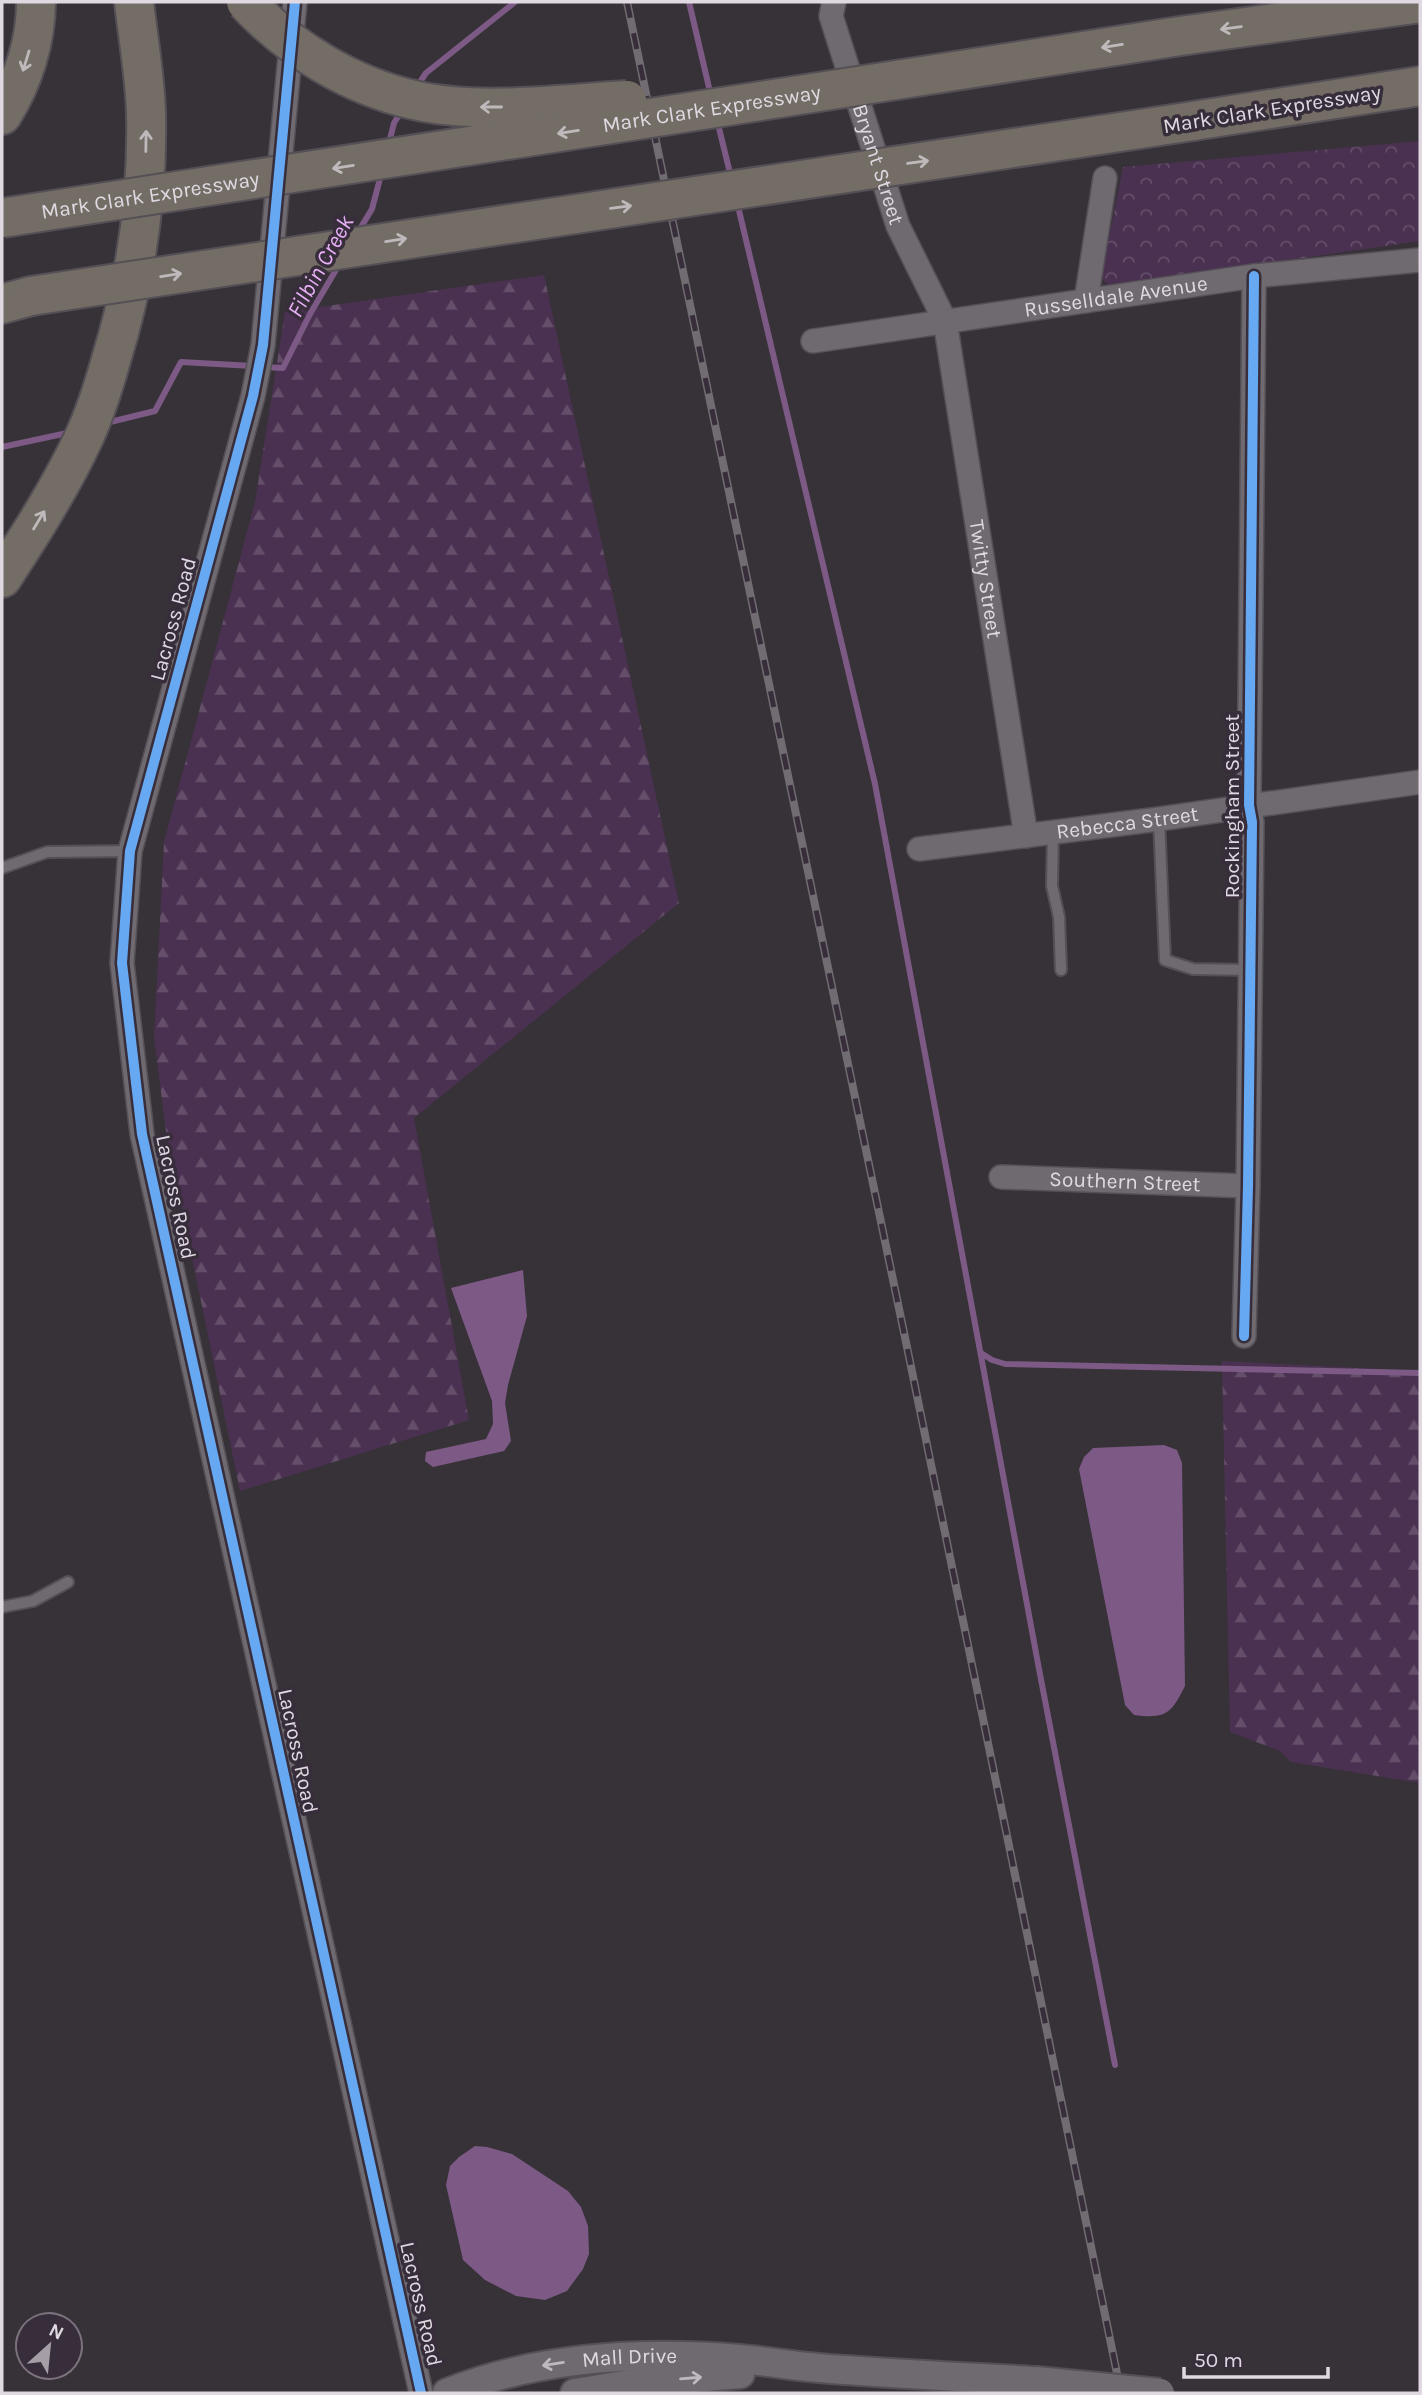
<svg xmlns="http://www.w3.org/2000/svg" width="1422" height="2395" font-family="Karla,sans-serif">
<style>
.forest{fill:url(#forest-firs)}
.park{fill:url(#park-crowns)}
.water{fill:#7c5a85}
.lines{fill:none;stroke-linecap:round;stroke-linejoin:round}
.stream{stroke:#7c5a85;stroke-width:6}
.service-casing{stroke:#554f56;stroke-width:14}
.minor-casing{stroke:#554f56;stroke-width:26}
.tertiary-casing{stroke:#554f56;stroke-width:32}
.motorway-casing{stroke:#554f56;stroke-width:42}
.service{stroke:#6e6a6f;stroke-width:10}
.minor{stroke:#6e6a6f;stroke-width:23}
.tertiary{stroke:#6e6a6f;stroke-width:28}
.motorway{stroke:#736d66;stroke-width:38}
.rail-casing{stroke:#706c71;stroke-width:8}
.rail{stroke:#382e3b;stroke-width:5;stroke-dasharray:16;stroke-linecap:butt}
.tertiary-bridge-casing{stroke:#554f56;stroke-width:32;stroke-linecap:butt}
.motorway-bridge-casing{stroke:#554f56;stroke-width:42;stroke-linecap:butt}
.tertiary-bridge{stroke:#6e6a6f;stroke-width:28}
.motorway-bridge{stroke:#736d66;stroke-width:38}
.cycleway-casing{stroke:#382e3b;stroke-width:15}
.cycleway{stroke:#66a8f1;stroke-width:10}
.oneway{stroke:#bfb9bc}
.oneway2{stroke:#beb8bf}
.labels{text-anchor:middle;stroke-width:7;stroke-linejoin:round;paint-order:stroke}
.street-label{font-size:21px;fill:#e0d9e1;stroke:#382e3b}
.water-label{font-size:23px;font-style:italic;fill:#e7aff6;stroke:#382e3b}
</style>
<defs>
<pattern id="forest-firs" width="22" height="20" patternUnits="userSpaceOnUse" patternTransform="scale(1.75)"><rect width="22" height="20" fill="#4a3151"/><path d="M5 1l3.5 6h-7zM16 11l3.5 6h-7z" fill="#644e6a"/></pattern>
<pattern id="park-crowns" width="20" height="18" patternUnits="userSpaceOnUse" patternTransform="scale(1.75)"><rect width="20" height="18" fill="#4a3151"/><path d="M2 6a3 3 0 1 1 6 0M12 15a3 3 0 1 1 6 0" fill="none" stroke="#644e6a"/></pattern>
</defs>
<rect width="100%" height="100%" fill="#373138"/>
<path class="forest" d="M544 275 679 903 414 1118 469 1420 240 1491 166 1131 154 1038 164 842 255 502 285 312Z
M1222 1361 1420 1371V1783L1291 1762 1280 1751 1230 1732Z"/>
<path class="park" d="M1420 141V241L1110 286 1101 278 1123 167Z"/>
<path class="water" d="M523 1270 527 1316 508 1385 505 1403 511 1441 504 1451 433 1467 425 1461 426 1452 486 1439 493 1424 492 1401 451 1288Z
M1164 1445 1177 1450 1182 1463 1185 1686C1171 1714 1166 1719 1134 1715L1125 1705 1079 1469 1084 1457 1093 1448Z
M475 2146 487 2147 512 2154 568 2191 581 2207 588 2226 589 2254 583 2269 567 2291 545 2300 516 2296 485 2280 463 2260 446 2185 450 2166 459 2157Z"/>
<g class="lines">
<path class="stream" d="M689 2 711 96
M416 88 426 73 515 2
M717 120 731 177
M388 147 394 123 403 109
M737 202 875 784 1039 1669 1115 2065
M358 232 372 209 382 171
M263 367 283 368 310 314 340 263
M106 423 155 411 181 362 253 366
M2 447 72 432
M981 1353 992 1360 1005 1364 1420 1373"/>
<defs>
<path id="service" d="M1159 819 1165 960 1193 969 1251 970
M1053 833 1052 886 1059 917 1061 970
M2 868 47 852 130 851
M2 1607 33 1601 68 1582"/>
<g id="minor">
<path d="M295 2 263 345 253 396 130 851 122 963 142 1134 421 2393"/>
<path id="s1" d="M834 2 831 16 898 226 945 321 1026 836"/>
<path d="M1086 301 1105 178"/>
<path id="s2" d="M813 341 1254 276 1420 260"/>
<path id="s3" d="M919 849 1159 819 1420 782"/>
<path id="s4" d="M1001 1177 1248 1186"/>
<path d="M1244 1336 1248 1186 1252 822 1249 805 1254 276"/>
</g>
<g id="tertiary">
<path id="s5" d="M447 2393C539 2356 641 2351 740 2359 766 2361 792 2366 819 2368 891 2374 964 2377 1036 2381"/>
<path d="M575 2393 636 2383 740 2374"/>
</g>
<path id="motorway" d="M877 83 1180 36 1420 3
M2 115C23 82 36 41 36 2
M1193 121 1420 86
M2 304 31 296
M2 578C32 532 62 485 85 435 96 411 104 385 111 360 136 279 148 197 146 113 145 76 138 38 134 2"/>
</defs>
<use href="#service" class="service-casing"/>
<use href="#minor" class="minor-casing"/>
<use href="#tertiary" class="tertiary-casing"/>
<use href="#motorway" class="motorway-casing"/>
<use href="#service" class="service"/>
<use href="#minor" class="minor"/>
<use href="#tertiary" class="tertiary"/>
<use href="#motorway" class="motorway"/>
<defs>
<path id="rail" d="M627 2 907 1347 1121 2393"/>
</defs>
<use href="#rail" class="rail-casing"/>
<use href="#rail" class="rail"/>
<defs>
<path id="tertiary-bridge" d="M1036 2381 1160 2393"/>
<g id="motorway-bridge">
<path d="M246 2C290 49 351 86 414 100 478 115 562 104 627 100"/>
<path id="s6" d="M2 218 877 83"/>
<path d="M31 296 1193 121"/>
</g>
</defs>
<use href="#tertiary-bridge" class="tertiary-bridge-casing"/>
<use href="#motorway-bridge" class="motorway-bridge-casing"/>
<use href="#tertiary-bridge" class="tertiary-bridge"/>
<use href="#motorway-bridge" class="motorway-bridge"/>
<defs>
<path id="cycleway" d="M295 2 263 345 253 396 130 851 122 963 142 1134 421 2393
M1244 1336 1248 1186 1252 822 1249 805 1254 276"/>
</defs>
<use href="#cycleway" class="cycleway-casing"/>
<use href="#cycleway" class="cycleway"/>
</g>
<defs><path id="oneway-shaft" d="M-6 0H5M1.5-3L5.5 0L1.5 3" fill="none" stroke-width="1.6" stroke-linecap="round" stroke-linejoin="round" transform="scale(1.75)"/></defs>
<g class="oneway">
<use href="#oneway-shaft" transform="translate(1231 28) rotate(172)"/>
<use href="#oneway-shaft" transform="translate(1112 46) rotate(171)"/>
<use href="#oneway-shaft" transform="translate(26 61) rotate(107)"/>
<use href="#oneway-shaft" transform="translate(491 107) rotate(-180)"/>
<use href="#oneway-shaft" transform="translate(568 132) rotate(171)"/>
<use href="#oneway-shaft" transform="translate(146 141) rotate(-89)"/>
<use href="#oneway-shaft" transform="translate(918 162) rotate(-8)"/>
<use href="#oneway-shaft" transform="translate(343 167) rotate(171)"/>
<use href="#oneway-shaft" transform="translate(621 207) rotate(-8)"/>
<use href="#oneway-shaft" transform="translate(396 240) rotate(-9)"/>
<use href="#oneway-shaft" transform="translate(171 275) rotate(-9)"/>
<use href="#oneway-shaft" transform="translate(39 520) rotate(-59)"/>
</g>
<g class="oneway2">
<use href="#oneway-shaft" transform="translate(553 2364) rotate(171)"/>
<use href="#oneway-shaft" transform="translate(691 2378) rotate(-5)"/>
</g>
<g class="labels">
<g class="street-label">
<text dy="7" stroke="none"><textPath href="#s6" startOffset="718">Mark Clark Expressway</textPath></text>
<text transform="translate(1272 109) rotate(-9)" y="7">Mark Clark Expressway</text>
<text dy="7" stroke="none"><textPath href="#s1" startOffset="170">Bryant Street</textPath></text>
<text dy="7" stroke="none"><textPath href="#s6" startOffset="150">Mark Clark Expressway</textPath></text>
<text dy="7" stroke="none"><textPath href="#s2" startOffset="306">Russelldale Avenue</textPath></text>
<text dy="7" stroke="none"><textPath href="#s1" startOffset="602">Twitty Street</textPath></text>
<text transform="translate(173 619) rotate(-75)" y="7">Lacross Road</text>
<text transform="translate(1232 806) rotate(-90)" y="7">Rockingham Street</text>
<text dy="7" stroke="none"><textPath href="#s3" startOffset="210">Rebecca Street</textPath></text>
<text dy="7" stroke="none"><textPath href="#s4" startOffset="124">Southern Street</textPath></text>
<text transform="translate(176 1197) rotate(78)" y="7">Lacross Road</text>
<text transform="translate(298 1751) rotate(78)" y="7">Lacross Road</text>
<text transform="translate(421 2304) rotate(77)" y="7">Lacross Road</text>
<text dy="7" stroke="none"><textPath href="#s5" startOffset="187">Mall Drive</textPath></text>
</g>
<g class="water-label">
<text transform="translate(320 266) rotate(-61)" y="8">Filbin Creek</text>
</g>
</g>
<rect width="1422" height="2395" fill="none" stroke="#e0d9e1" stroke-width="7"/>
<g transform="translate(49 2346) rotate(27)"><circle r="33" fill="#382e3b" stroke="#7b727d" stroke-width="2"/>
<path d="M0-5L12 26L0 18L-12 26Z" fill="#a59ea6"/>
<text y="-10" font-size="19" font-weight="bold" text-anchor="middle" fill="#e0d9e1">N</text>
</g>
<path d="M1184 2367v10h144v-10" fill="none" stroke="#e0d9e1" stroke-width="3.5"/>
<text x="1194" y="2367" font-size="21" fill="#e0d9e1" stroke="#382e3b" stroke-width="5" paint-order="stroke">50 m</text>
</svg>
